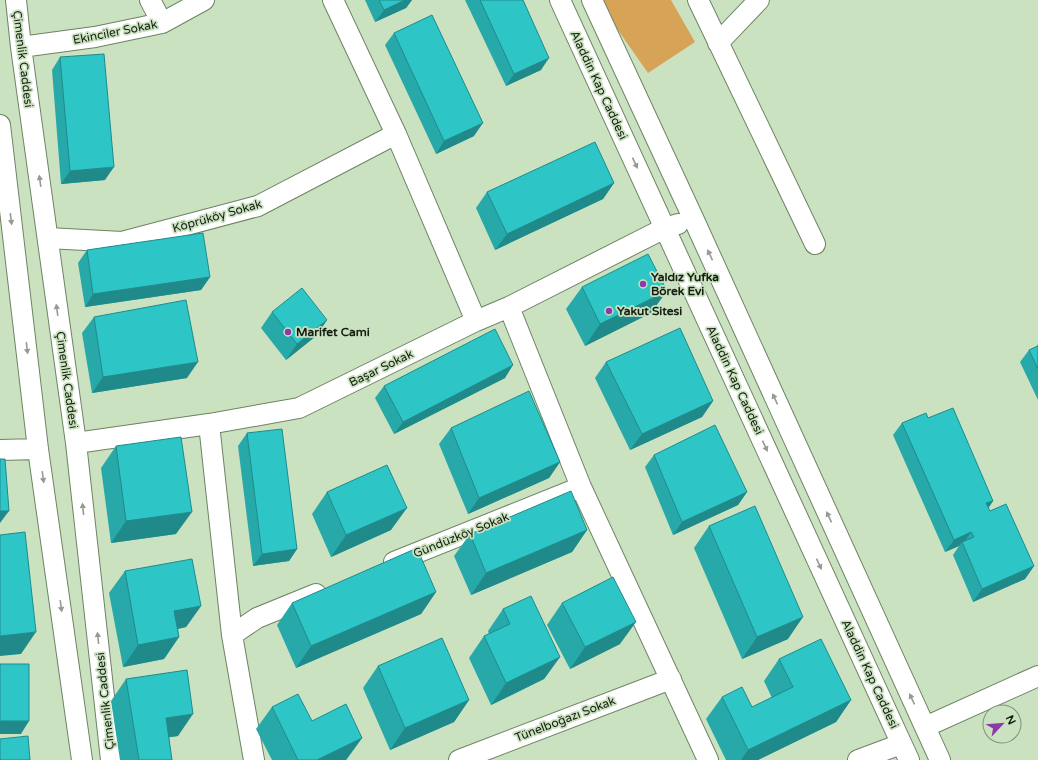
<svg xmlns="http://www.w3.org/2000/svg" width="1038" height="760" font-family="'Varela Round',sans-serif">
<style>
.green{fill:#d7a457}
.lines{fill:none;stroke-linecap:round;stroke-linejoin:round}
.minor-casing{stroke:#6e8364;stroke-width:22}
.minor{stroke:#fff;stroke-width:20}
.wall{fill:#27a9aa}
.shaded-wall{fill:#208a8b}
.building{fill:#2dc5c6;stroke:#208a8b}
.oneway{fill:#969a94}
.poi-dot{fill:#8b3aa9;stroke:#cae2c0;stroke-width:1.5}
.labels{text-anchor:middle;stroke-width:3.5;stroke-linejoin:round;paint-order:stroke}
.street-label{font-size:12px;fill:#151e11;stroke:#cae2c0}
.poi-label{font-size:12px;font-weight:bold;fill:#151e11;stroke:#cae2c0;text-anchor:start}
</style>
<rect width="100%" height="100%" fill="#cae2c0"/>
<path class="green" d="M597 0H671L695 42 648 73Z"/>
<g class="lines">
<defs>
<path id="minor" d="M16 0 21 47 76 443 111 760
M150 0 162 23
M333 0 396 134 476 321
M560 0 909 760
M592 0 694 220 940 760
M698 0 815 244
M718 43 759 0
M21 47 95 37 162 23 204 0
M0 125 38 449 82 760
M48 238 122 242 258 206 396 134
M509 307 581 487 708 760
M209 424 232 635 254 760
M76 443 209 424 299 408 476 321 509 307 665 228 678 224
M0 450 38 449
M394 562 581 487
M232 635 257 618 316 594
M925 727 1038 676
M459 760 671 679
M858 760 901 744"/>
</defs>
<use href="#minor" class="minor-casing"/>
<use href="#minor" class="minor"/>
</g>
<path class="wall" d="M365 0H412L406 8 375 22Z
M465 0H523L541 70 506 86Z
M394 33 474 136 436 154 385 45Z
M60 57 105 180 61 184 52 70Z
M614 183 603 199 495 250 476 208 487 192Z
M87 250 210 277 201 290 85 307 78 263Z
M582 287 651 313 585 346 566 309Z
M272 312 327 320 316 336 286 360 261 328Z
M94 317 187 378 92 393 82 333Z
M1038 344V400L1020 362 1029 350 1037 346Z
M606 362 713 401 702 417 630 450 595 378Z
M505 378 394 434 375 398 384 386Z
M928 418 993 501 988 508 990 511 1034 566 1025 579 973 602 953 555 959 546 945 552 893 435 902 423Z
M451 428 560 462 549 478 468 514 439 444Z
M247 433 297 549 289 561 253 566 238 446Z
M116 446 176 534 111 543 101 468Z
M654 455 747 492 738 505 673 535 645 467Z
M327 492 391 530 331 557 312 514Z
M709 526 788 639 742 659 694 548Z
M587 530 572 552 471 595 454 556 470 534Z
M125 571 201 606 186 627 178 629 179 637 164 659 123 667 109 593Z
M436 592 421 614 296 668 277 625 292 603Z
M562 603 620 644 570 669 547 625Z
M503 609 560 657 544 679 491 705 469 658 484 636 489 634 488 631Z
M779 659 851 700 836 722 758 760H726L706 719 722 697 752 707 772 698 764 681Z
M378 666 469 700 454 722 390 750 363 688Z
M126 679 178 736 169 737 172 760H120L111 701Z
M272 707 312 721 362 738 346 760H272L256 729Z"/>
<path class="shaded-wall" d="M405 0H412L406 8 375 22 384 10Z
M549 58 541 70 506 86 514 74Z
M483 123 474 136 436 154 444 141Z
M114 167 105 180 61 184 70 171Z
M614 183 603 199 495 250 507 234Z
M210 277 201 290 85 307 93 294Z
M667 291 651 313 585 346 600 324Z
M327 320 316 336 286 360 297 344Z
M198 362 187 378 92 393 103 377Z
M513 365 505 378 394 434 403 422Z
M713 401 702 417 630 450 642 434Z
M560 462 549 478 468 514 479 498Z
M747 492 738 505 673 535 682 522Z
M993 501 985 513 986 503Z
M407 508 391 530 331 557 346 535Z
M0 511H9L0 523Z
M192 512 176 534 111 543 126 521Z
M587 530 572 552 471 595 486 573Z
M971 532 963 544 962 542 959 546 945 552 954 540Z
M297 549 289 561 253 566 262 554Z
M1034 566 1025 579 973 602 982 589Z
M436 592 421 614 296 668 311 646Z
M201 606 186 627 159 633 174 611Z
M803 617 788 639 742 659 757 637Z
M636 622 620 644 570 669 585 647Z
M36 632 21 654 0 656V636Z
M179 637 164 659 123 667 138 645Z
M560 657 544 679 491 705 506 683Z
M469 700 454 722 390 750 405 728Z
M851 700 836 722 758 760H741L748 750Z
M193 714 178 736 150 740 166 718Z
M0 721H29L21 734H0Z
M362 738 346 760H317Z"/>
<path class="building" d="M379 0H405L384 10Z
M480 0H523L549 58 514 74Z
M432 15 483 123 444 141 394 33Z
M104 54 114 167 70 171 60 57Z
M595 142 614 183 507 234 487 192Z
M203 233 210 277 93 294 87 250Z
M648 254 667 291 600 324 582 287Z
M302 288 327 320 297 344 272 312Z
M186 300 198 362 103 377 94 317Z
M680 328 713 401 642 434 606 362Z
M495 329 513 365 403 422 384 386Z
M1038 346V369L1029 350Z
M529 391 560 462 479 498 451 428Z
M953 408 993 501 986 503 990 511 1006 504 1034 566 982 589 962 542 974 537 971 532 954 540 902 423 926 413 928 418Z
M715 425 747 492 682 522 654 455Z
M282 429 297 549 262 554 247 433Z
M181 437 192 512 126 521 116 446Z
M0 459H5L9 511H0Z
M387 465 407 508 346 535 327 492Z
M571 491 587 530 486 573 470 534Z
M755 506 803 617 757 637 709 526Z
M25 532 36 632 0 636V535Z
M417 548 436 592 311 646 292 603Z
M192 559 201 606 174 611 179 637 138 645 125 571Z
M613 577 636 622 585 647 562 603Z
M531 596 560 657 506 683 484 636 510 624 503 609Z
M442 638 469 700 405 728 378 666Z
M821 639 851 700 748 750 722 697 742 687 752 707 793 687 779 659Z
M0 664H29V721H0Z
M187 670 193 714 166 718 172 760H139L126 679Z
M298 694 312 721 346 704 362 738 317 760H298L272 707Z
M28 736 30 760H0V739Z"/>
<defs><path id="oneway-solid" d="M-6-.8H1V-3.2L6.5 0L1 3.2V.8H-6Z"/></defs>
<g class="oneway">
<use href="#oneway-solid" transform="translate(635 163) rotate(65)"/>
<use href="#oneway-solid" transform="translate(40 181) rotate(-98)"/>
<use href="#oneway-solid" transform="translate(11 219) rotate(83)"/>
<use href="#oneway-solid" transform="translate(710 255) rotate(-115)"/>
<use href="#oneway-solid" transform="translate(57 310) rotate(-98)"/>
<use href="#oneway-solid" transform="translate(27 348) rotate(83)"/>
<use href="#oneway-solid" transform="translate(775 399) rotate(-115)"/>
<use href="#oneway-solid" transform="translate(765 446) rotate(65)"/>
<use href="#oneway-solid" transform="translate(43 477) rotate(82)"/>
<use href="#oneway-solid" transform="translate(83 509) rotate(-96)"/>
<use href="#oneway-solid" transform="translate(829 517) rotate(-115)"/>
<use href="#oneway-solid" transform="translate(819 564) rotate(65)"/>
<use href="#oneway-solid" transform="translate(61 606) rotate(82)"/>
<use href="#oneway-solid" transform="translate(98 638) rotate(-96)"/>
<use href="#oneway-solid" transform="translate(912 699) rotate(-115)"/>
</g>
<g class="poi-dot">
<circle cx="643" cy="284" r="4"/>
<circle cx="609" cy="311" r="4"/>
<circle cx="288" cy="332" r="4"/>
</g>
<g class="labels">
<g class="street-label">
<text transform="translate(115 32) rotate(-11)" y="4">Ekinciler Sokak</text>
<text transform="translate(23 59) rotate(83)" y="4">Çimenlik Caddesi</text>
<text transform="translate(599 85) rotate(65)" y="4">Aladdin Kap Caddesi</text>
<text transform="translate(217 216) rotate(-16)" y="4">Köprüköy Sokak</text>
<text transform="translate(381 368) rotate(-26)" y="4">Başar Sokak</text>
<text transform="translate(67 380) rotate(82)" y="4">Çimenlik Caddesi</text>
<text transform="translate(735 380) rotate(65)" y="4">Aladdin Kap Caddesi</text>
<text transform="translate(461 535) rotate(-22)" y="4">Gündüzköy Sokak</text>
<text transform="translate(870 674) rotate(65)" y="4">Aladdin Kap Caddesi</text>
<text transform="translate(105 701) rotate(-96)" y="4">Çimenlik Caddesi</text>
<text transform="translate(565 719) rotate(-21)" y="4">Tünelboğazı Sokak</text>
</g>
<g class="poi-label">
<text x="651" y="281">Yaldız Yufka<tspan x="651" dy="14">Börek Evi</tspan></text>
<text x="617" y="315">Yakut Sitesi</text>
<text x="296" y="336">Marifet Cami</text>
</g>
</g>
<g transform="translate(1002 724) rotate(64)"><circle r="19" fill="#cae2c0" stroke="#82947a"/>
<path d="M0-3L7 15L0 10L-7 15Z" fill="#8b3aa9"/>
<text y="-6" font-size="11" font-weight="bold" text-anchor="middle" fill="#151e11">N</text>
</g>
</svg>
